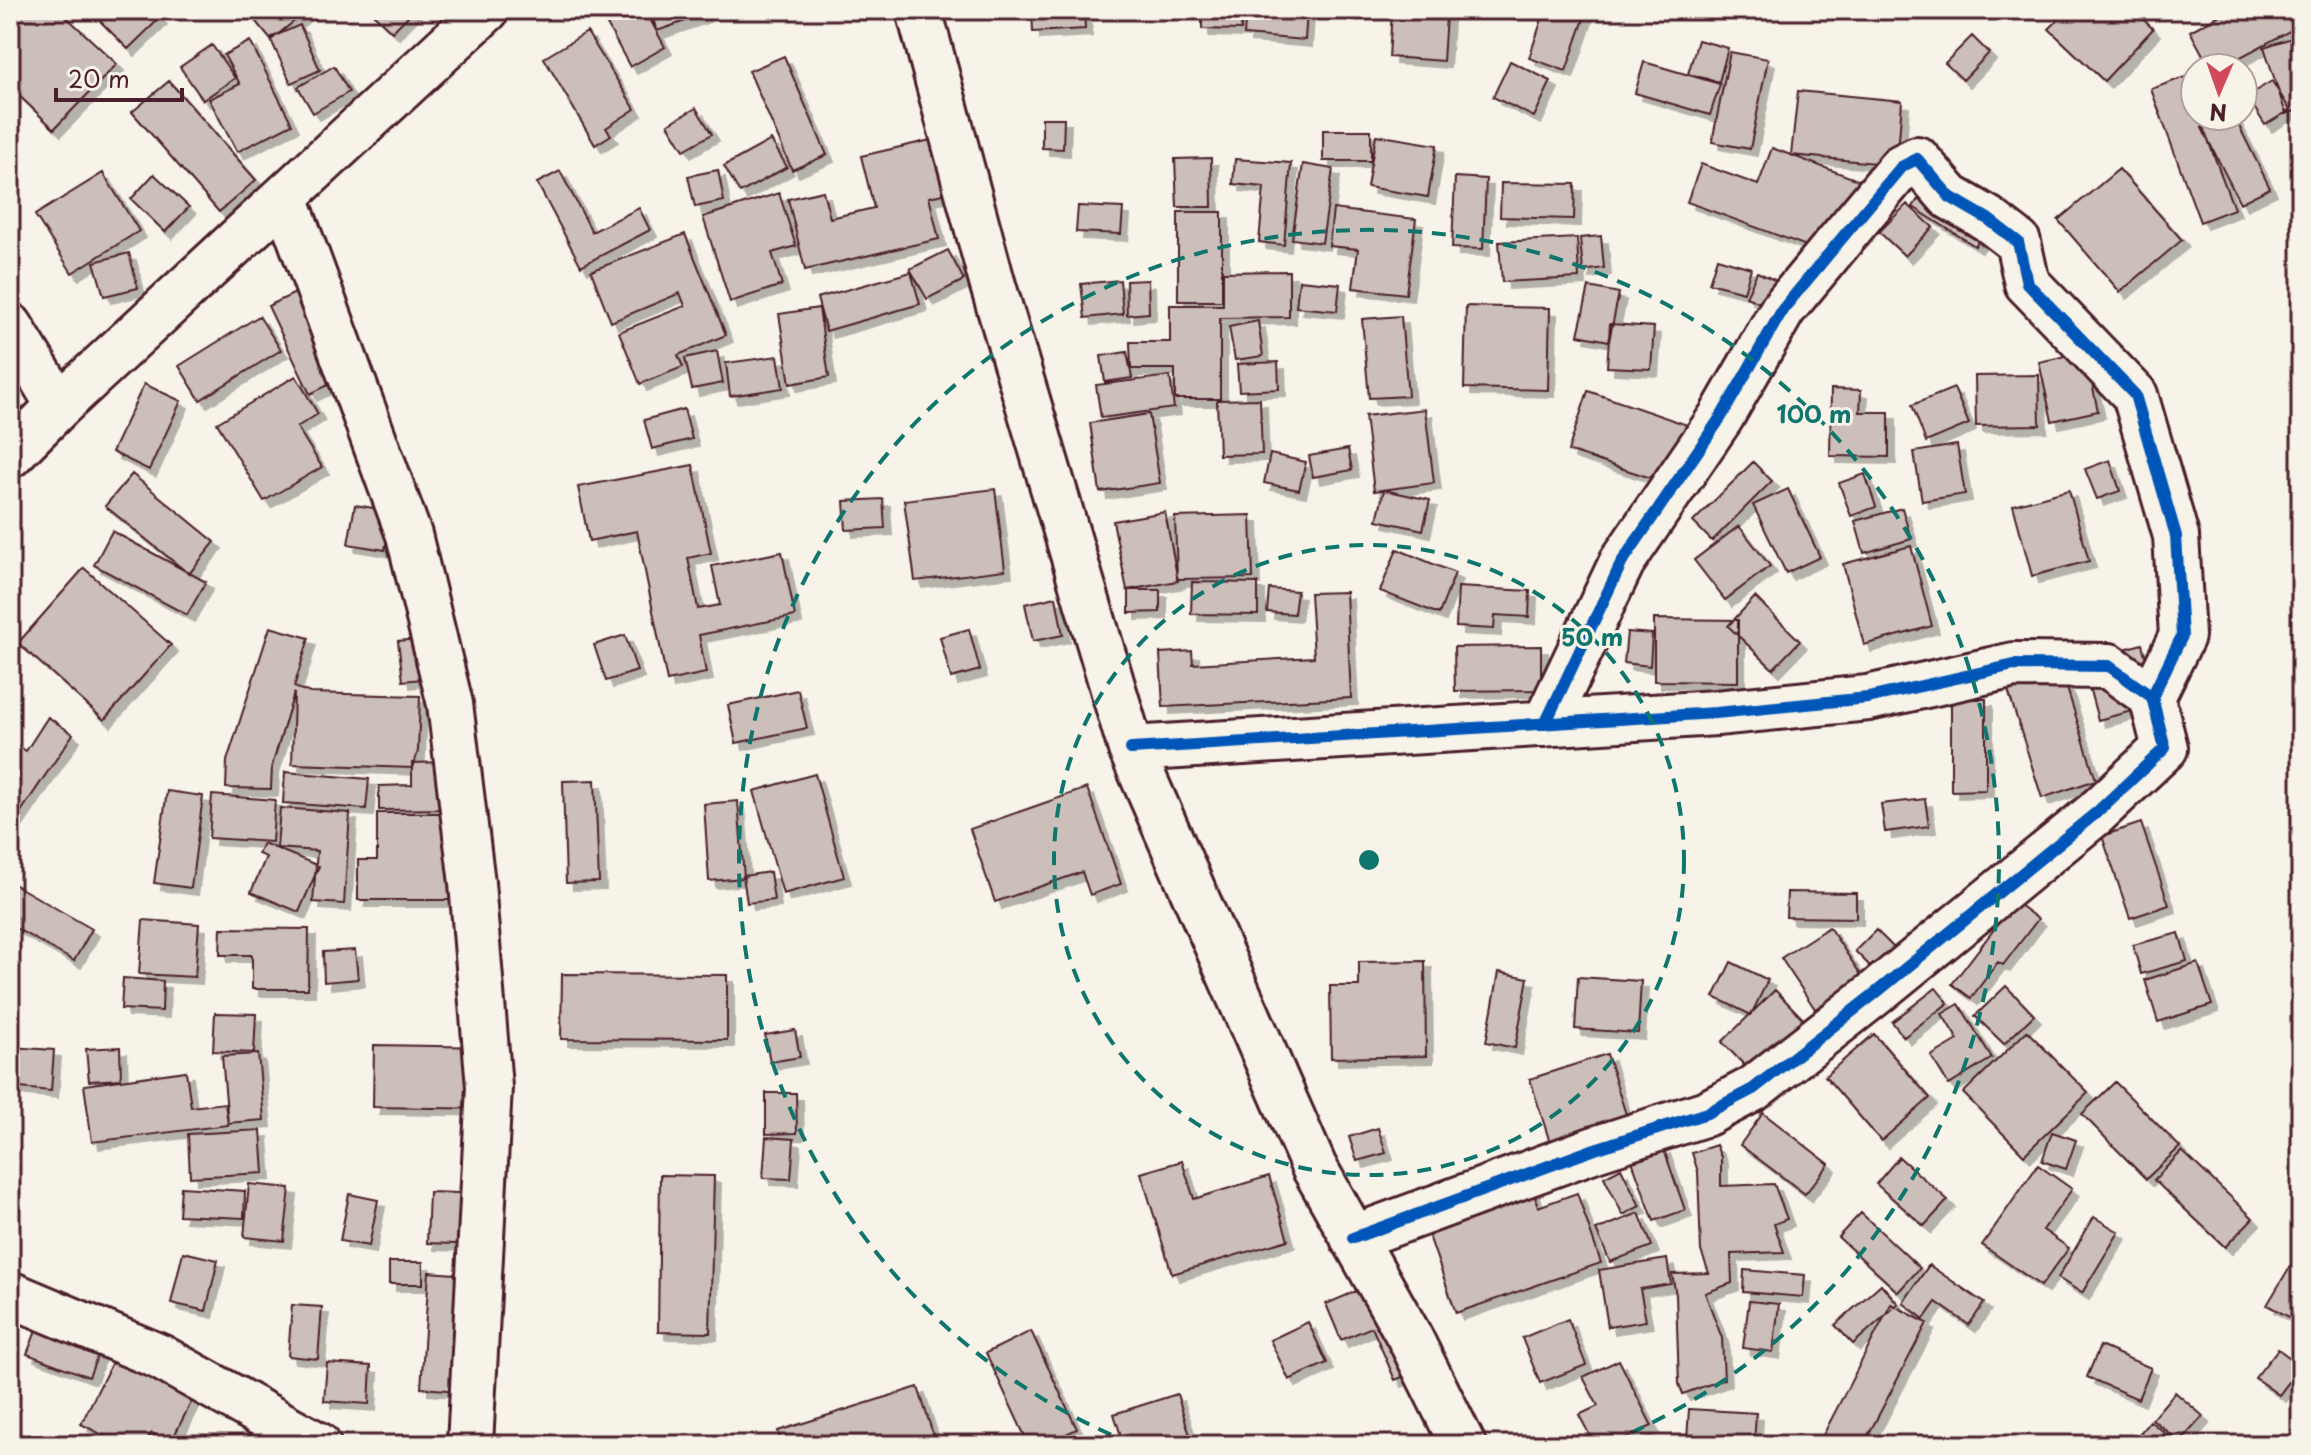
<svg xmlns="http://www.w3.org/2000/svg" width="2311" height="1455" font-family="'Playpen Sans',sans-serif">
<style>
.building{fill:#ccbfb9;stroke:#4a1f2b;stroke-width:2;filter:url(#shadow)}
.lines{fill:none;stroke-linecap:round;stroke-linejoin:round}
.minor-casing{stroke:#4a1f2b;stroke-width:50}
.minor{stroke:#f7f3e8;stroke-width:44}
.cycleway-casing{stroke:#f7f3e8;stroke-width:17}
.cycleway{stroke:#0057b8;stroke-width:12}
.ring{fill:none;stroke:#0f766e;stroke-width:4;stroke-dasharray:14 10}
.centre{fill:#0f766e;stroke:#f7f3e8;stroke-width:4}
.ring-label{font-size:24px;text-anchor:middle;font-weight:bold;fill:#0f766e;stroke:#f7f3e8;stroke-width:6;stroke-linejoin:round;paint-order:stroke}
</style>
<defs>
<filter id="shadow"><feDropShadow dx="7" dy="7" stdDeviation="0" flood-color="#0004"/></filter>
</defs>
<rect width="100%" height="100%" fill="#f7f3e8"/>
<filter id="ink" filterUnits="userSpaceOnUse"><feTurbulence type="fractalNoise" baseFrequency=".0125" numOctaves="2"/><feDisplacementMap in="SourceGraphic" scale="16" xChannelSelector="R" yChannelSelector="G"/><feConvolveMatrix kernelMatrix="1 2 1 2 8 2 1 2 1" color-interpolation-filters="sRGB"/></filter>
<g filter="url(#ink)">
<path class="building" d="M27 10H59L117 64 54 129 10 87V28Z
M89 10H152L160 18 128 49Z
M246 10H308L271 40Z
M369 10H414L392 32Z
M599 10H645L665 47 630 67Z
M650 10H701L703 15 657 31Z
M1032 10H1084L1085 29 1033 32Z
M1202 10H1242L1241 30 1202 29Z
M1246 10H1307L1305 40 1244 35Z
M1545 10H1587L1566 71 1529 58Z
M2068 10H2134L2153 29 2104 81 2049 29Z
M2229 10H2296L2301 25 2220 68H2210L2190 31Z
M1392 11 1446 15 1443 61 1389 57Z
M300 25 320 70 291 83 270 38Z
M587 32 635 109 606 128 611 135 595 145 544 58Z
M2301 35V109L2286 114 2264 47Z
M1972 36 1989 53 1963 80 1945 63Z
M1698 40 1728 48 1719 82 1688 74Z
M250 41 292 124 237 152 209 99 240 84 224 55Z
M212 45 235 78 203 100 180 67Z
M1730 52 1768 59 1750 149 1712 142Z
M784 56 827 155 792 170 749 71Z
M1510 61 1551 81 1534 117 1493 97Z
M1644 62 1720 84 1710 115 1635 93Z
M334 66 349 92 313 113 298 87Z
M2185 77 2195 104V116H2199L2234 209 2200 222 2151 89Z
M169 81 256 180 219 212 132 112Z
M2272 81 2290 110 2265 125 2247 96Z
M1798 91 1902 101 1897 165 1791 155Z
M696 108 712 134 684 150 668 124Z
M2227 116H2234L2270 188 2240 203 2202 128Z
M1042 118H1064L1063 149 1042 148Z
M1323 130H1371V161H1323Z
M1376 135 1437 145 1428 197 1367 187Z
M944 137 957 191 929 197 939 239 805 270 788 199 823 191 830 218 874 208 861 156Z
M771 140 787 167 740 193 724 166Z
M1772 148 1858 180 1831 255 1687 202 1701 164 1758 185Z
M1211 158 1212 207H1177L1175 159Z
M1235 159 1291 163 1284 245 1259 242 1264 187 1233 184Z
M1303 164 1333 169 1322 243 1292 239Z
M2119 169 2182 240 2120 292 2058 220Z
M718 170 724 201 695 207 688 176Z
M560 171 592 232 639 208 650 230 581 266 537 183Z
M103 173 139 231 72 273 35 215Z
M154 174 189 207 165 232 131 199Z
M1934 174 1996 212 1975 246 1913 207Z
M1455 177 1486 179 1483 249 1452 248Z
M1501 183 1575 184 1574 219 1500 217Z
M779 193 796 246 772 253 782 285 730 302 703 217Z
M1907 204 1933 227 1905 256 1879 232Z
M1078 206 1123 208 1121 234 1076 232Z
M1333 209 1416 219 1406 294 1353 288 1358 249 1329 246Z
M1178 212H1222V301H1178Z
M685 234 726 335 678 355 683 367 640 384 619 332 685 306 680 293 611 322 591 271Z
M1601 236 1604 268 1583 271 1580 238Z
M1577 238 1579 278 1502 282 1499 242Z
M948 250 964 280 927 299 910 269Z
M129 253 138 288 104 296 94 262Z
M1717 258 1751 268 1744 292 1709 283Z
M1289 271V317L1220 318V399H1175V369H1131L1130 342H1170V305H1223V272Z
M911 272 920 304 826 331 817 298Z
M1757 272 1792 288 1781 312 1746 297Z
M1120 280 1123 314 1085 318 1081 284Z
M1148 280 1149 313 1127 315 1126 281Z
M1299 280 1340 284 1337 311 1296 307Z
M312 285 353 373 310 394 268 306Z
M1589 287 1619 293 1609 341 1578 335Z
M1466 306 1550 308 1548 390 1464 388Z
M819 308 829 377 790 384 779 314Z
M259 316 281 350 200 400 179 366Z
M1401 316 1408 396 1369 398 1362 319Z
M1258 321 1263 356 1235 360 1229 327Z
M1610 324 1654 327 1651 369 1607 367Z
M717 351 723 383 692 389 685 358Z
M1127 352 1132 378 1105 382 1101 356Z
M2085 352 2098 411 2052 421 2039 362Z
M778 356 783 388 730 396 726 363Z
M1278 362 1279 389 1239 391 1237 364Z
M2039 375 2040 425 1976 426 1975 376Z
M296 376 318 414 297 427 322 467 264 501 217 423Z
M1170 376 1174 408 1101 418 1096 385Z
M144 384 181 401 149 470 112 452Z
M1954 388 1969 424 1926 442 1912 405Z
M1831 389 1861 390 1860 412H1889V457L1830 456Z
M1588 391 1702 430 1682 488 1568 451Z
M1260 399 1262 454 1219 455 1217 400Z
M684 409 692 439 652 449 644 420Z
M1425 409 1434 483 1374 491 1365 416Z
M1149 414 1160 483 1100 492 1090 423Z
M1957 445 1965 494 1922 501 1914 452Z
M1348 449 1352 470 1313 477 1309 456Z
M1270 454 1306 462 1299 490 1264 483Z
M2110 460 2120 491 2097 499 2085 469Z
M1753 462 1772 481 1712 541 1693 522Z
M693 465 711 553 688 558 698 609 720 605 712 566 782 552 795 616 699 635 706 673 667 681 637 531 589 541 578 487Z
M132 474 215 542 189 574 105 506Z
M1865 474 1876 507 1851 516 1839 483Z
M995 489 1005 570 915 581 904 500Z
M1788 489 1820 557 1786 573 1753 505Z
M1384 490 1430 500 1423 530 1377 520Z
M2069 490 2089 561 2032 576 2013 505Z
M883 499 885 528 846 530 844 501Z
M355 505 392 511 385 550 348 544Z
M1902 508 1911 539 1864 553 1855 521Z
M1165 512 1178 581 1127 590 1113 521Z
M1251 515 1253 578 1177 579 1175 517Z
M1739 526 1770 566 1725 600 1694 560Z
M112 531 206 582 187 615 94 565Z
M1911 546 1932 626 1864 645 1843 564Z
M1397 549 1455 573 1439 614 1380 591Z
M84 568 171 645 104 720 18 643Z
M1192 582 1258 583V615L1191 614Z
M1458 587 1530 591 1529 617 1495 615 1494 629 1456 627Z
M1269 589 1297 591 1294 614 1267 612Z
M1129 590H1160V612L1129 613Z
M1346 592 1351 698 1163 707 1160 653 1192 651 1193 664 1314 657 1310 593Z
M1056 597 1063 635 1033 641 1025 604Z
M1755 597 1800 641 1773 669 1728 626Z
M1654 619 1738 620V682L1654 681Z
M270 627 309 638 294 687 310 693 420 696 418 751 413 768 292 764 294 693 272 766 271 789 226 788 227 761Z
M969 629 980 670 951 678 940 637Z
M1627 632 1652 634 1650 666 1624 663Z
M625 635 637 671 606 681 594 645Z
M428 638 432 678 403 681 398 641Z
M2142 644 2158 704 2098 720 2082 661Z
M1541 646V690L1455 691 1454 647Z
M2060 666 2096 780 2042 798 2006 684Z
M798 690 807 728 736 743 728 705Z
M1951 699H1986V790L1951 791Z
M48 717 73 734 14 822 10 819V741L26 751Z
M446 762 447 809 379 810V786L412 785V763Z
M285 772 369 779 366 809 283 803Z
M815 774 844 877 783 894 754 791Z
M595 780 599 882 566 883 563 781Z
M1087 788 1121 884 1090 895 1082 872 995 902 970 829Z
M167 791 203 796 191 888 154 883Z
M212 795 275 800 272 842 209 838Z
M1925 799 1929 826 1885 832 1881 804Z
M738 801 744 878 709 881 704 804Z
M280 808 350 813 344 904 313 902 317 851 277 848Z
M377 813H455L456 900H358V860H377Z
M2141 823 2169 905 2130 918 2102 836Z
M263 843 319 866 299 912 251 892 266 857 258 854Z
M770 872 774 900 747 903 743 876Z
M10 882 92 929 74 961 10 925Z
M1787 892 1856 893V918L1786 917Z
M2015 902 2038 919 2003 965 1998 962 1971 998 1952 984Z
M143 920 199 924 195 977 139 974Z
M1829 927 1863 978 1815 1009 1781 958Z
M221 928 309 929 308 989H252V955H220Z
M1876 930 1896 950 1874 970 1855 951Z
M2179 933 2187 961 2141 974 2133 945Z
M355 950 358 979 324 982 323 952Z
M1425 961 1426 1056 1331 1058 1330 986H1359V962Z
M1731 962 1768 980 1751 1015 1714 997Z
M2198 963 2212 1005 2158 1022 2145 980Z
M1499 972 1528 978 1515 1048 1486 1042Z
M562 974 727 975V1040L561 1039Z
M1578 977 1641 981 1638 1033 1575 1029Z
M123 978 163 981 162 1011 121 1009Z
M2006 986 2034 1015 2004 1044 1975 1016Z
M1936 988 1948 1003 1904 1037 1892 1022Z
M1775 990 1807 1023 1754 1075 1722 1042Z
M1959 1004 1992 1058 1949 1085 1931 1056 1958 1040 1942 1014Z
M215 1013 256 1014 254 1053 213 1051Z
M795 1030 800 1057 770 1062 765 1035Z
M2027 1031 2088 1093 2024 1155 1963 1093Z
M1874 1034 1930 1098 1881 1141 1825 1076Z
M374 1045 493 1047 492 1109 373 1107Z
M10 1047 54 1050 51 1091 10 1087Z
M120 1047 121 1079 89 1081 86 1049Z
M258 1054 264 1120 228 1123 222 1056Z
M1607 1054 1628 1121 1551 1146 1530 1079Z
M186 1071 191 1107 225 1103 228 1125 92 1142 84 1085Z
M2115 1082 2180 1147 2146 1179 2082 1114Z
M766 1093H796L797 1133 766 1134Z
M1763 1113 1829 1164 1805 1194 1740 1145Z
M1378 1128 1386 1153 1357 1161 1349 1137Z
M261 1130 264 1173 190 1177 188 1134Z
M2052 1132 2076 1140 2066 1169 2042 1161Z
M766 1137 794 1139 791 1179 763 1178Z
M1716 1145 1721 1157V1186L1774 1184 1787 1219 1774 1224 1784 1252 1731 1254 1732 1283 1705 1293 1722 1338 1724 1379 1683 1394 1679 1384 1676 1295 1672 1274 1709 1273 1701 1251 1698 1172 1692 1153Z
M1663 1147 1685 1210 1654 1221 1631 1158Z
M2182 1151 2253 1218 2225 1247 2154 1180Z
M1899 1157 1948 1200 1924 1226 1876 1184Z
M1182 1161 1194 1199 1269 1176 1288 1240 1172 1274 1141 1173Z
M2038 1165 2072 1189 2043 1230 2069 1248 2041 1286 1982 1245Z
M1621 1168 1640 1206 1623 1215 1604 1177Z
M660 1175 714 1176 710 1333 658 1332Z
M249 1184 290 1188 284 1241 244 1237Z
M181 1187 245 1191 244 1218 179 1215Z
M1533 1190 1538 1207 1577 1193 1601 1263 1456 1313 1426 1227Z
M429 1192 487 1194 484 1245 427 1243Z
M349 1194 378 1200 369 1246 340 1241Z
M1639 1213 1652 1246 1610 1262 1596 1230Z
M1861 1213 1920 1268 1898 1292 1838 1237Z
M2094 1217 2119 1232 2082 1293 2058 1278Z
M183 1252 218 1260 206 1311 171 1303Z
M2295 1258 2301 1261 2300 1323 2267 1305Z
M1667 1259 1671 1284 1640 1289 1646 1321 1608 1327 1599 1270Z
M389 1262H423V1284H389Z
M1929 1265 1984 1303 1969 1325 1936 1302 1924 1319 1903 1303Z
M1744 1270 1805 1275 1803 1297 1743 1292Z
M429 1272 468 1275 460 1391 421 1388Z
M1387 1278 1425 1368 1395 1380 1372 1327 1341 1340 1326 1304Z
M1881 1284 1898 1304 1853 1344 1835 1325Z
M1749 1301 1779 1304 1773 1352 1743 1348Z
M1891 1304 1927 1323 1863 1445H1827L1820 1441Z
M292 1305 322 1307 318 1359 288 1356Z
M45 1308 107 1331 89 1377 27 1354Z
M1568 1319 1586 1365 1540 1383 1522 1338Z
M1308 1322 1327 1363 1289 1380 1270 1340Z
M1031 1331 1077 1429 1042 1445H1029L986 1353Z
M120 1346 200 1385 171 1442 152 1433 145 1445H122L81 1424Z
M2100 1346 2151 1368 2138 1399 2087 1377Z
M2278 1349 2301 1366 2279 1395 2255 1378Z
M1619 1360 1652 1426 1612 1445H1595L1579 1415 1598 1406 1583 1377Z
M327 1363 371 1366 369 1404 324 1401Z
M918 1387 933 1434 898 1445H782L778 1431Z
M2175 1392 2203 1416 2180 1442 2152 1419Z
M1177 1394 1193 1445H1124L1114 1414Z
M1689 1409 1756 1413 1754 1445 1687 1440Z
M2150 1421 2179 1445H2130Z
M1087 1434 1091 1445H1063Z"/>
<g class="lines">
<defs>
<path id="minor" d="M919 10 992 282 1131 749 1314 1167 1409 1336 1463 1445
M285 197 409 535 450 704 472 883 489 1087 470 1445
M10 326 59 406
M10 455 59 406 486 10
M1545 724 1622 562 1721 417 1783 309 1901 167 1917 159 1950 197 1988 219 2018 242 2027 283 2135 395 2176 536 2182 636 2152 697
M1131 749 1716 713 1868 698 2014 665 2109 666 2152 697 2165 748 2096 813 1873 995 1753 1089 1707 1113 1595 1149 1353 1238
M10 1294 160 1357 318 1445"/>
</defs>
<use href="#minor" class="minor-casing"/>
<use href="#minor" class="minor"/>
<defs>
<path id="cycleway" d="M1545 724 1622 562 1721 417 1783 309 1901 167 1917 159 1950 197 1988 219 2018 242 2027 283 2135 395 2176 536 2182 636 2152 697
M1131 749 1716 713 1868 698 2014 665 2109 666 2152 697 2165 748 2096 813 1873 995 1753 1089 1707 1113 1595 1149 1353 1238"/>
</defs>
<use href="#cycleway" class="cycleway-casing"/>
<use href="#cycleway" class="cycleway"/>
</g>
</g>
<g class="ring">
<circle cx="1369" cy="860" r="315"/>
<path d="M1133 1444A630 630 0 1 1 1605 1444"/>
</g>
<circle cx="1369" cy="860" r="12" class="centre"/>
<g class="ring-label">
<text x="1814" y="423">100 m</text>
<text x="1592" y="646">50 m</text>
</g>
<rect width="2311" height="1455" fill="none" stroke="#f7f3e8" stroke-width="40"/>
<rect x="20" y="20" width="2271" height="1415" fill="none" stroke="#4a1f2b" stroke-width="3" filter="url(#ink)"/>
<g transform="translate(2219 92) rotate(182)"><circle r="38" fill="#f7f3e8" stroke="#b29e9c" stroke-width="2"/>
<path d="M0-6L14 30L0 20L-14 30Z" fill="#d1495b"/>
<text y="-12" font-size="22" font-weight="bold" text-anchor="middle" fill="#4a1f2b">N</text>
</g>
<path d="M56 88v12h126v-12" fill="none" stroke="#4a1f2b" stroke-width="4"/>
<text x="68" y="88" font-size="24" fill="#4a1f2b" stroke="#f7f3e8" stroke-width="6" paint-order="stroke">20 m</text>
</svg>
